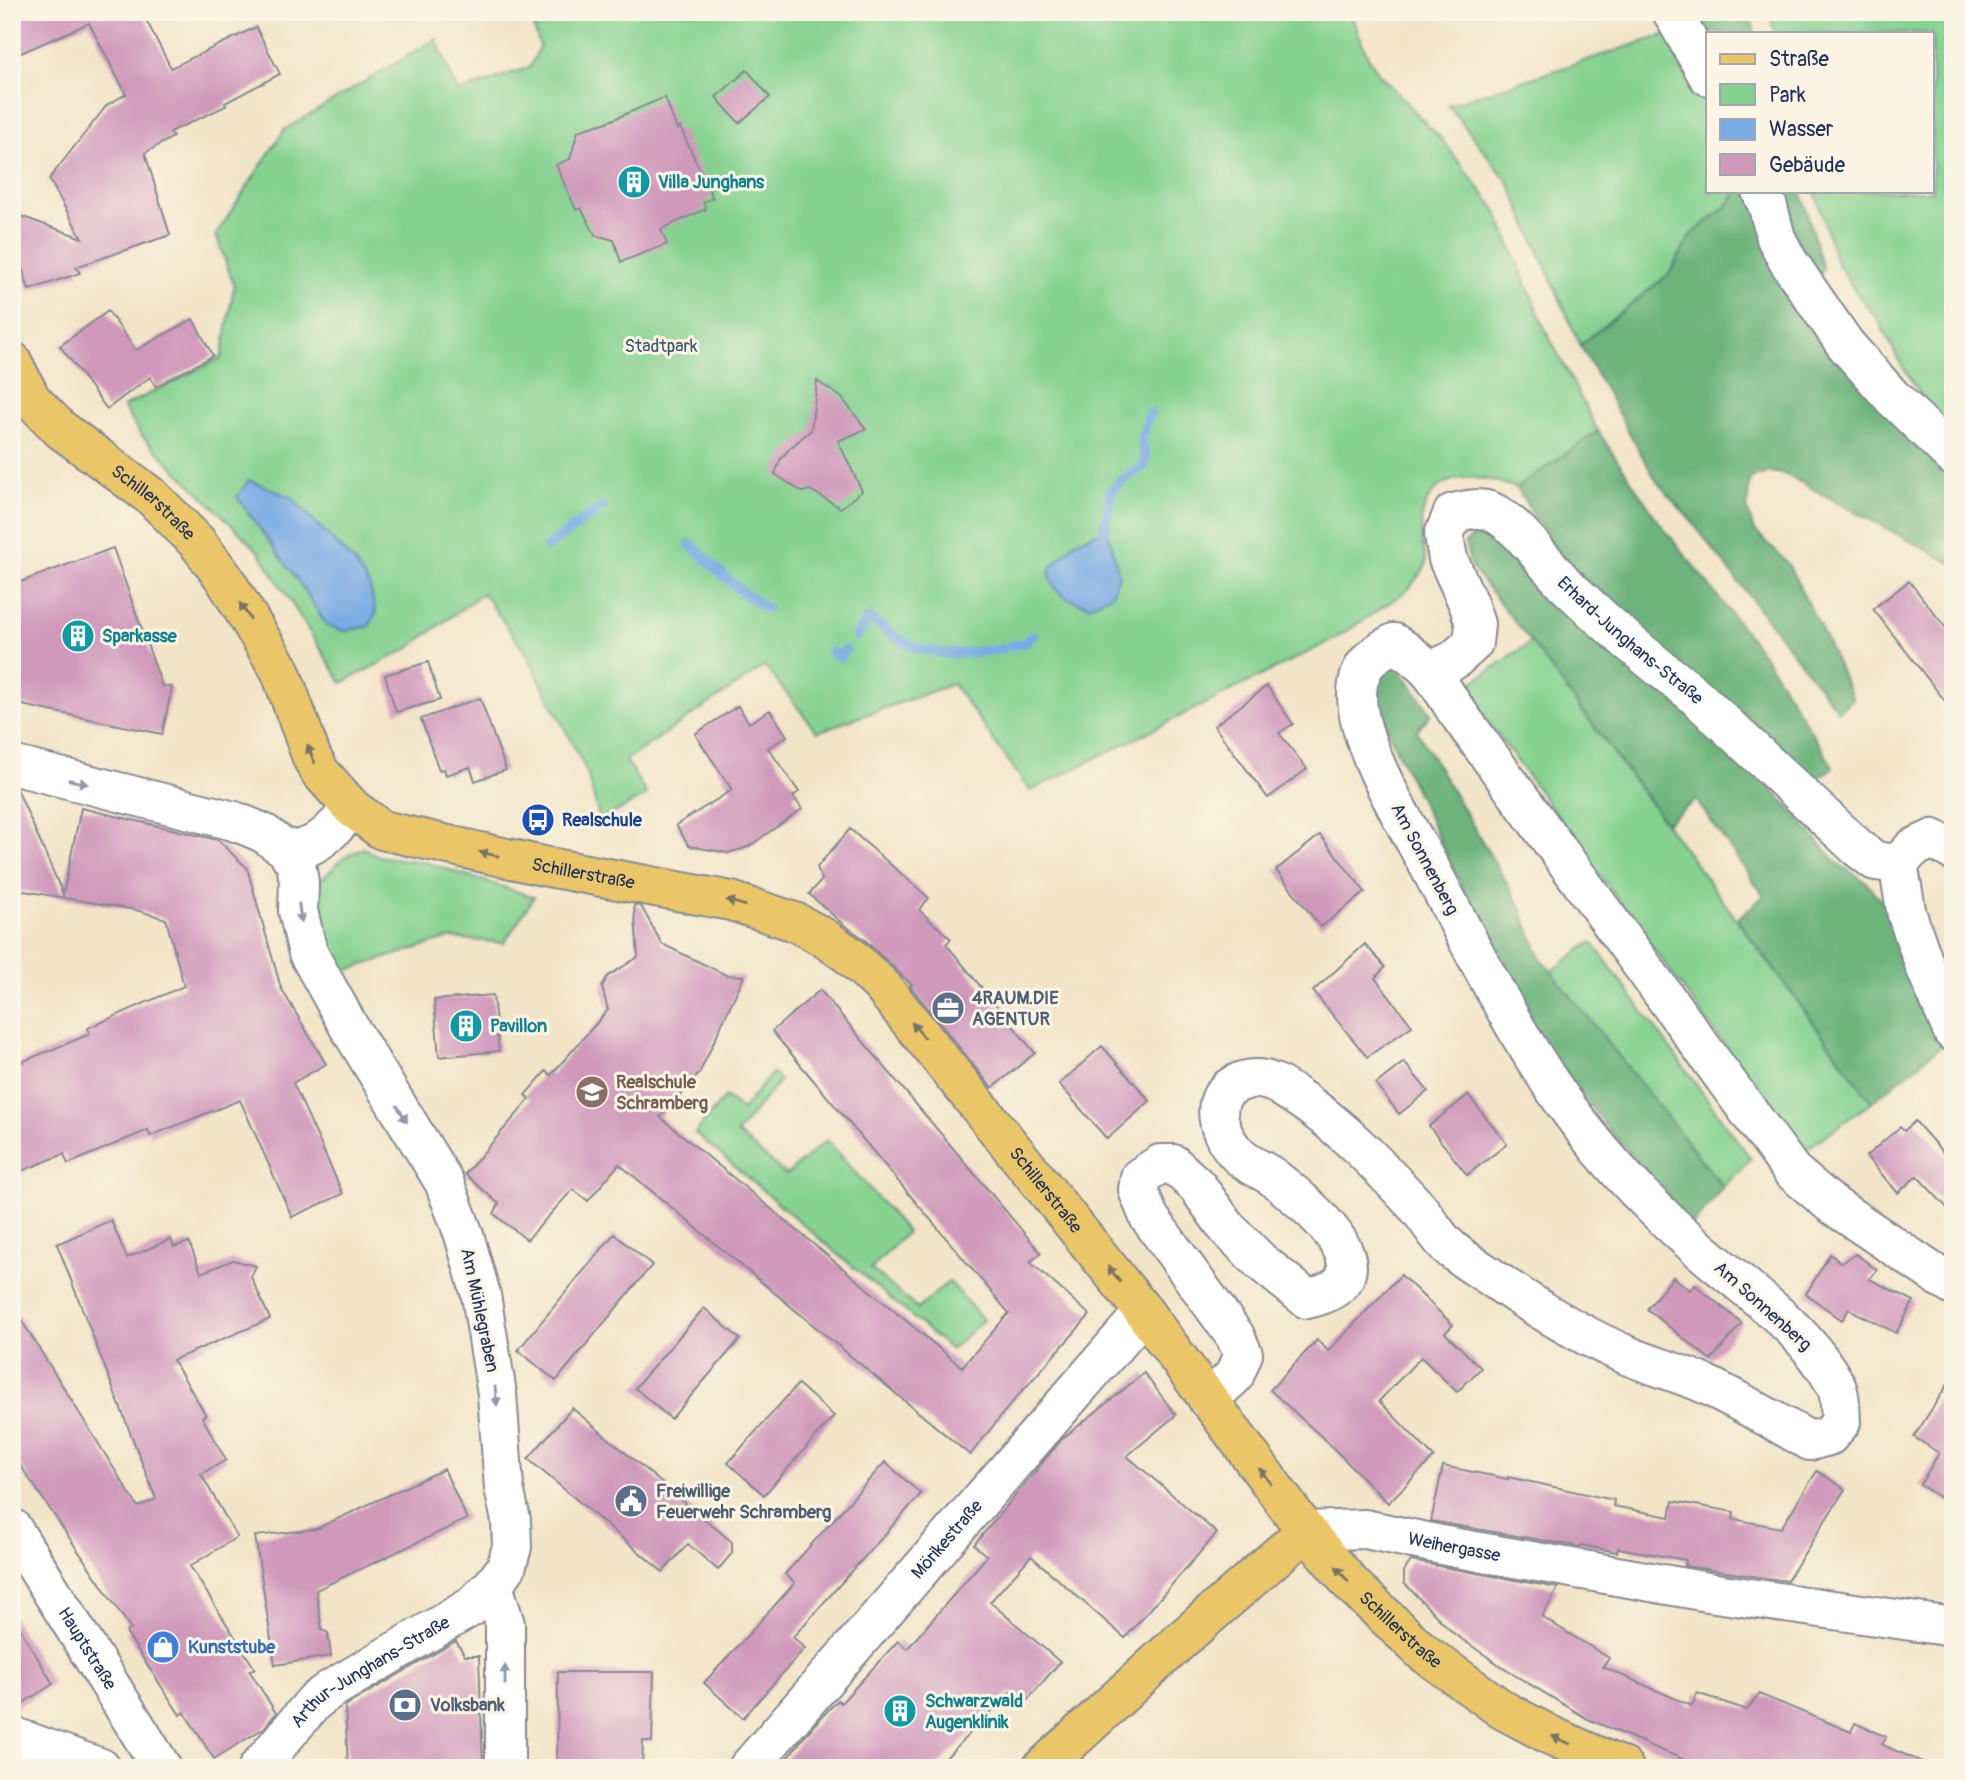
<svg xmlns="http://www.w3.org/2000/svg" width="1965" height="1780" font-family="Pangolin,sans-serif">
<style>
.green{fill:#85d290;stroke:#508077;stroke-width:2}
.forest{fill:#6cb47a;stroke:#44726c;stroke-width:2}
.water{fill:#79abe4;stroke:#4a6da1;stroke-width:2}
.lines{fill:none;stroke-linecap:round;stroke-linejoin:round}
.stream{stroke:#79abe4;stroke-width:10}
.building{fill:#d099bc}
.minor-casing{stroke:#868a92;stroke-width:42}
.major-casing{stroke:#868a92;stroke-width:42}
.minor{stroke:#fff;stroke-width:38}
.major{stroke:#ebc669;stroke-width:38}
.oneway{fill:#797363}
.oneway2{fill:#8d97ae}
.labels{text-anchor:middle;stroke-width:6;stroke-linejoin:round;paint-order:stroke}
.culture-label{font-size:18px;font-weight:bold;fill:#0d838f;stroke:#fcf5e5;text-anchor:start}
.park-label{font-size:18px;fill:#36586a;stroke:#fcf5e5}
.street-label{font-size:18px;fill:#1b2f5e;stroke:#fcf5e5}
.transit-label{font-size:18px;font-weight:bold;fill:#164399;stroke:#fcf5e5;text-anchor:start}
.service-label{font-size:18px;font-weight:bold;fill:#4e5e75;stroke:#fcf5e5;text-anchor:start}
.education-label{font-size:18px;font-weight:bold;fill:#785e54;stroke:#fcf5e5;text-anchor:start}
.shop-label{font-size:18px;font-weight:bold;fill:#366cbe;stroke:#fcf5e5;text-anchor:start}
</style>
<rect width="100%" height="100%" fill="#fcf5e5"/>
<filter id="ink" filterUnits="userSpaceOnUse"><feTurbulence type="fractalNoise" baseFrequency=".0143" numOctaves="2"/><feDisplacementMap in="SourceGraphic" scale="14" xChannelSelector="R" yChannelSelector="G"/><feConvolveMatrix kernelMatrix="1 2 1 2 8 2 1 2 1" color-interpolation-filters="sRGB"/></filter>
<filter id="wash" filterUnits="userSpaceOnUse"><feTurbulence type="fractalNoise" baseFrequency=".00686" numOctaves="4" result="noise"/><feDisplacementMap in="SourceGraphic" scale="28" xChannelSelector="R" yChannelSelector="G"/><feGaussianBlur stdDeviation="1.57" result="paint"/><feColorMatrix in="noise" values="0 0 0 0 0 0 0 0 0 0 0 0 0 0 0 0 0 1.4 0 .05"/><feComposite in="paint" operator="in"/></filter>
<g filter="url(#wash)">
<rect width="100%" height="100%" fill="#f2e4c6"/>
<path class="green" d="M528 12H1350L1368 57 1379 74 1442 140 1496 210 1546 331 1598 431 1517 488C1481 475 1434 466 1422 516 1419 530 1425 551 1426 566L1408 590 1335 639 1030 791 953 684 817 732 765 666 626 760 647 795 600 821 587 772 527 655 483 593 409 648 342 683 259 552 141 435 123 407 222 357 234 286 216 235 284 130 436 39 458 92 530 67 540 46Z
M1769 12H1953V438L1939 424 1898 359 1879 321 1852 287 1836 261 1815 191H1932V33H1775Z
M1670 33 1708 102V191H1738L1727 206 1691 235 1669 274 1580 345 1509 183 1448 105Z
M1531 642 1872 1102 1802 1152 1464 688Z
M364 848 377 856 425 862 534 897 504 943 450 938 344 971 325 931 320 881 344 857Z
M1592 942 1751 1159 1723 1187 1550 972Z
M772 1073 780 1080 737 1133 786 1175 827 1140 907 1232 871 1269 918 1309 949 1281 983 1320 951 1350 695 1133 725 1097 742 1110Z"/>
<path class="forest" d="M1729 12H1749L1755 33H1708V53L1694 24Z
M1738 191H1750L1923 447 1953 475V564L1789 476 1772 472 1750 478 1747 507 1753 529 1787 562 1821 629 1853 699 1838 711 1692 522 1657 482 1580 345 1669 274 1691 235 1727 206Z
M1770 191H1801L1823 269 1818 279Z
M1598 431 1656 518 1765 657 1833 767 1814 782 1575 583 1517 488Z
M1479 532 1631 667 1752 766 1837 863 1865 881 1882 901 1944 1044 1872 1102 1737 919 1764 896 1696 800 1666 823 1531 642 1471 567 1465 543Z
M1393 665 1406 678 1431 714 1417 731 1519 904 1540 957 1723 1187 1692 1226 1605 1125 1535 1033 1502 970 1395 747 1372 691 1380 668Z"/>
<path class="water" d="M249 480 291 497 355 563 370 587 376 613 369 626 345 631 327 626 305 591 237 497Z
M1096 533 1109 536 1119 575 1112 594 1090 606C1067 599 1052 596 1049 570L1075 542Z"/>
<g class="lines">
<path class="stream" d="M1148 419 1150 413
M690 544 737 588 766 608
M547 547 602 507
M1096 547 1103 535 1112 489 1122 480 1144 466C1149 451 1137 448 1145 428
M856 636 869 618C882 626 895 639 910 645 940 658 971 653 1002 649
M1011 646 1026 642 1033 635
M831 652 840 657 845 650"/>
</g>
<g id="blocks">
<path class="building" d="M12 12H142L171 68 256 27 280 74 225 103 226 106 170 132 173 137 145 153 170 235 76 267 80 273 29 290 12 236V213L82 238 49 179 107 105 126 94 89 23 12 57Z
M747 70 770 97 739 123 716 97Z
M665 97 677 130 680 127 713 198 703 202 706 209 661 229 667 244 621 262 614 240 595 235 581 208 576 210 556 165 570 159 578 131 607 122Z
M108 311 136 350 193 319 213 356 156 387 150 377 107 409 60 346Z
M817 381 841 397 866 429 838 441 862 491 841 508 810 490 802 492 775 474 780 460 789 449 811 430Z
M113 548 162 686 172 687 162 734 12 703V585Z
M1909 581 1953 637V711L1873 609Z
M428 662 440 700 396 712 385 675Z
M1267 686 1293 724 1279 733 1307 769 1268 798 1214 726Z
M480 698 506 770 475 781 470 767 446 775 444 769 439 770 421 719Z
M738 706 749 723 770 710 787 736 768 748 799 792 793 796 802 809 748 847 728 853 689 846 676 825 732 790 695 734Z
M12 788 17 789 63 894 81 808 218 840 247 868 281 988 326 1064 293 1083 343 1194 292 1217 240 1100 150 1136 148 1130 68 1164 64 1154 12 1175V1066L90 1034 88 1028 184 986 166 919 136 910 12 889Z
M850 829 929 898 919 910 951 939 946 944 1035 1053 992 1088 910 986 912 985 864 939 843 924 809 894 822 880 817 867Z
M1320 835 1365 892 1321 927 1276 870Z
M634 905 641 906 662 944 726 975 744 976 699 1074 660 1117 962 1367 1009 1313 772 1031 820 990 1041 1253 1030 1262 1090 1315 1009 1406 970 1455 619 1164 588 1201 573 1189 527 1240 494 1214 499 1204 465 1174 530 1099 525 1095 546 1071 551 1075 608 1010 602 987 607 977 638 957Z
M1365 944 1385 967 1375 978 1412 1026 1367 1057 1313 991Z
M493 995 499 1051 439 1057 434 1000Z
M1102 1046 1150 1101 1107 1139 1059 1084Z
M1404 1062 1428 1091 1399 1114 1376 1084Z
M1468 1095 1507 1144 1467 1175 1429 1126Z
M1915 1121 1953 1164V1214L1917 1176 1898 1193 1866 1156 1900 1127 1904 1131Z
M111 1220 127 1258 171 1239 174 1247 189 1242 201 1273 233 1260 256 1266 251 1277 270 1319 173 1360 206 1415 202 1417 226 1460 201 1474 237 1537 190 1566 255 1669 249 1670 276 1713 264 1728 214 1759 184 1712 180 1715 126 1632 131 1629 12 1453V1305L138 1507 156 1499 57 1244Z
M614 1234 652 1265 556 1381 518 1350Z
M1830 1254 1841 1263 1856 1254 1877 1270 1869 1279 1914 1301 1896 1333 1849 1309 1842 1320 1806 1294Z
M1401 1275 1453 1325 1445 1333 1481 1368 1457 1392 1421 1357 1379 1401 1434 1457 1388 1503 1323 1438 1270 1390 1317 1340 1328 1351Z
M1673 1277 1690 1290 1695 1285 1742 1323 1711 1360 1647 1309Z
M704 1308 740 1339 671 1419 635 1388Z
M1144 1373 1176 1415 1127 1456 1217 1533 1125 1638 1031 1556 990 1602 1060 1662 1024 1704 1010 1692 936 1768H779L814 1725 838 1700 841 1703 898 1641 907 1649 987 1556 974 1545 1062 1439Z
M1953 1376V1506L1920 1485 1939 1453 1914 1437Z
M798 1384 834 1416 764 1495 728 1463Z
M572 1408 732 1542V1553L718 1570 688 1544 663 1572 528 1459Z
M885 1462 921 1494 793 1637 805 1648 743 1718 704 1683 795 1583 785 1574Z
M1443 1466 1508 1479V1477L1614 1500 1613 1506 1670 1517 1673 1501 1734 1512 1733 1519 1781 1528 1817 1471 1845 1489 1787 1581 1685 1566 1686 1560 1618 1548 1617 1552 1581 1545 1580 1547 1431 1521Z
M444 1469 467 1519 316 1590 322 1630 328 1633 331 1656 275 1665 255 1536 316 1529Z
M1411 1561 1558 1588 1542 1617 1609 1658 1603 1667 1692 1706 1697 1693 1747 1710 1759 1694 1851 1732 1855 1723 1886 1737 1881 1744 1935 1768H1703L1588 1719 1511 1673 1453 1633 1404 1583V1571Z
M12 1615 53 1684 12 1710Z
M456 1641 465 1656H479L483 1768H348L345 1706Z
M558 1672H654L652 1742 643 1741 642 1768H557Z"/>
</g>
</g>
<g filter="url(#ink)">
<use href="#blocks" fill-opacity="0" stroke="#868a92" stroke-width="2"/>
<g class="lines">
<defs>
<g id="minor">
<path d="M1672 12 1708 76"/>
<path d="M1761 191 1768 207 1776 238 1788 261 1845 344 1892 397 1953 456"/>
<path id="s1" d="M1431 671 1454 660 1473 643 1475 624 1468 603 1448 559 1444 535 1453 513C1466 510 1478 507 1490 511 1517 522 1543 562 1564 583 1603 621 1647 659 1691 692L1858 848 1875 861 1898 864"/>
<path d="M12 765 234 821C244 825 255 829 265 834 271 838 277 844 284 847 310 858 338 825 352 808"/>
<path d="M1898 864 1907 915 1926 969 1953 1032"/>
<path d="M1898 864 1913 848 1933 839 1953 851"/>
<path d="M1208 1400 1234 1376 1243 1354 1235 1336 1149 1217 1138 1190 1140 1177 1160 1164H1173L1197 1186 1227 1228 1260 1261 1307 1299C1398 1279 1310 1206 1274 1178 1263 1170 1248 1165 1238 1155 1218 1135 1205 1095 1240 1082 1250 1078 1262 1078 1271 1082 1279 1084 1287 1091 1294 1095 1341 1125 1381 1168 1419 1209 1430 1222 1438 1239 1452 1250 1464 1260 1478 1268 1491 1277 1534 1307 1580 1335 1629 1356 1651 1365 1675 1372 1698 1381 1736 1398 1773 1421 1810 1441L1829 1436 1841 1422C1840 1411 1841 1396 1836 1386 1808 1331 1752 1294 1706 1255 1668 1223 1633 1189 1601 1151 1529 1065 1483 968 1431 870 1407 826 1357 745 1357 696 1357 668 1370 655 1394 643 1428 665 1434 675 1455 709L1792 1171 1831 1204 1953 1286"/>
<path id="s2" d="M12 1528 162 1768"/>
<path id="s3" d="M1306 1531 1365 1529 1446 1546 1708 1592 1953 1627"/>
<path d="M493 1585 505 1624V1768"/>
<path d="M12 1736 101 1768"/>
<path id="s4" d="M258 1768 314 1702 328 1691 471 1607 493 1585 506 1568 512 1547 511 1520 504 1488 497 1394 481 1295 464 1235 444 1182 349 1027 308 953 298 911 299 882 296 864 285 848"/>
<path id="s5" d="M748 1768 1144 1312"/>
</g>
<g id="major">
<path id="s6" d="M12 361 31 399 60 429 152 497 197 542 224 578 280 670 312 758 320 772 352 808 382 830 543 866 731 901 795 922 823 937 849 955 881 985 1144 1312 1306 1531 1352 1585 1424 1653 1503 1710 1552 1736 1624 1768"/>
<path d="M1042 1768 1179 1642 1306 1531"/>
</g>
</defs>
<use href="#minor" class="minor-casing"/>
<use href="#major" class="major-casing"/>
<use href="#minor" class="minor"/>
<use href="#major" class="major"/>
</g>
<defs><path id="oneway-solid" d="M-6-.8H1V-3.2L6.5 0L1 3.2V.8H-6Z" transform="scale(1.75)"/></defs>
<g class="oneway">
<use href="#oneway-solid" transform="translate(245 611) rotate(-123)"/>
<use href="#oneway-solid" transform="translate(311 754) rotate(-113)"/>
<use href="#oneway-solid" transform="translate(489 854) rotate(-167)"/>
<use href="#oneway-solid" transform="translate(736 903) rotate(-164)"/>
<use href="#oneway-solid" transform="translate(918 1030) rotate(-129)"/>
<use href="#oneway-solid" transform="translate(1114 1274) rotate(-128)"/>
<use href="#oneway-solid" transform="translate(1265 1476) rotate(-127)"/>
<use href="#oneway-solid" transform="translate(1342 1574) rotate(-130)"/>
<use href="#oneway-solid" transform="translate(1561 1740) rotate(-156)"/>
</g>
<g class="oneway2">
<use href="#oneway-solid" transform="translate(78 782) rotate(14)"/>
<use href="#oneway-solid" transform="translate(300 913) rotate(83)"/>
<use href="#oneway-solid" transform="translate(402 1114) rotate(59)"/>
<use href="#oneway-solid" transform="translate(496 1396) rotate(84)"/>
<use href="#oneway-solid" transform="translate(505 1675) rotate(-90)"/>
</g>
</g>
<defs>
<symbol id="building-disc" viewBox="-11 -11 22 22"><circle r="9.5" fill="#0f9aa8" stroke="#fcf5e5"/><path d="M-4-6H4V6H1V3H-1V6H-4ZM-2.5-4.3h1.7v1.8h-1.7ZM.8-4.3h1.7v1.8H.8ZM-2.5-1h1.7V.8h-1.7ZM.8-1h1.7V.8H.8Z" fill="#fff"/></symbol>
<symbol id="bus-disc" viewBox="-11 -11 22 22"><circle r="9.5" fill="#1a4fb4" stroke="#fcf5e5"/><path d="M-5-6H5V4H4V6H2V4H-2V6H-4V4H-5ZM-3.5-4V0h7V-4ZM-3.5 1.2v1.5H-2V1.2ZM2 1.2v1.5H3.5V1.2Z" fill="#fff"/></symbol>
<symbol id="office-disc" viewBox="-11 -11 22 22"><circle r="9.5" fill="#5c6f8a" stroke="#fcf5e5"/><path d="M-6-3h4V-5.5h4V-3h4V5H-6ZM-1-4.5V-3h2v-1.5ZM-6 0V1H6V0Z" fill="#fff"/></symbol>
<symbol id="school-disc" viewBox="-11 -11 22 22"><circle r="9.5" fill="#8d6e63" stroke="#fcf5e5"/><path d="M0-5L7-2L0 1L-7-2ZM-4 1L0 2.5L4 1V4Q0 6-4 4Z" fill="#fff"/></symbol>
<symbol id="civic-disc" viewBox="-11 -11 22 22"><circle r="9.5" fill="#5c6f8a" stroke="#fcf5e5"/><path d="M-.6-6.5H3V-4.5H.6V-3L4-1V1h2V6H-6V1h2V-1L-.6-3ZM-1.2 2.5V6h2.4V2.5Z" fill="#fff"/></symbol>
<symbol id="shop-disc" viewBox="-11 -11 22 22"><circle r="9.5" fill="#3f7fe0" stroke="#fcf5e5"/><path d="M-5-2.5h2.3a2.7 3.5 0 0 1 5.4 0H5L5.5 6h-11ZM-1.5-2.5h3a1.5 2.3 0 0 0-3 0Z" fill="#fff"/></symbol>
<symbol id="bank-disc" viewBox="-11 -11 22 22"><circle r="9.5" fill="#5c6f8a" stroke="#fcf5e5"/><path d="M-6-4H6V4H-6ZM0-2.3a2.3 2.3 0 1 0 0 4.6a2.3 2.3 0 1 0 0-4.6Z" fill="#fff"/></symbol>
</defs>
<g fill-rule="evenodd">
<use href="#building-disc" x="615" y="163" width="38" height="38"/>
<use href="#building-disc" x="59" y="617" width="38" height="38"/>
<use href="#bus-disc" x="519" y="801" width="38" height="38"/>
<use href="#office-disc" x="929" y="989" width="38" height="38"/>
<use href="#building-disc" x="447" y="1007" width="38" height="38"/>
<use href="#school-disc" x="573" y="1073" width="38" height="38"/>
<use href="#civic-disc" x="612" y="1482" width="38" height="38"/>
<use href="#shop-disc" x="144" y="1628" width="38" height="38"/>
<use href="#bank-disc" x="386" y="1686" width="38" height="38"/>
<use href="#building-disc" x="881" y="1692" width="38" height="38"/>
</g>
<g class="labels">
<g class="culture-label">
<text x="658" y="188">Villa Junghans</text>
<text x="102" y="642">Sparkasse</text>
<text x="490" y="1032">Pavillon</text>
<text x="925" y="1707">Schwarzwald<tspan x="925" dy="21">Augenklinik</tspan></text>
</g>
<g class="park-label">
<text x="661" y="352">Stadtpark</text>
</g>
<g class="street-label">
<text dy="6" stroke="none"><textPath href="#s6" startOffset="203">Schillerstraße</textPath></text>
<text dy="6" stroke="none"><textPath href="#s1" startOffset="418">Erhard-Junghans-Straße</textPath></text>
<text transform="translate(1425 859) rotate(62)" y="6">Am Sonnenberg</text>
<text dy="6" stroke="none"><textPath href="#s6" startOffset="816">Schillerstraße</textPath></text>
<text dy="6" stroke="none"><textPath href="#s6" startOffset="1404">Schillerstraße</textPath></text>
<text transform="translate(1763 1306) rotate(42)" y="6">Am Sonnenberg</text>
<text transform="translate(480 1310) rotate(78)" y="6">Am Mühlegraben</text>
<text dy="6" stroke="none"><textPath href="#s5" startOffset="303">Mörikestraße</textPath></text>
<text dy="6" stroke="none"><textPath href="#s3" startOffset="150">Weihergasse</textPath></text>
<text dy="6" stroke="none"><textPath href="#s6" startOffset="1970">Schillerstraße</textPath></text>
<text dy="6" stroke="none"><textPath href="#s2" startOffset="142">Hauptstraße</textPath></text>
<text dy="6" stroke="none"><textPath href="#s4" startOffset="150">Arthur-Junghans-Straße</textPath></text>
</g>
<g class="transit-label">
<text x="562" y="826">Realschule</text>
</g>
<g class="service-label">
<text x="972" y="1004">4RAUM.DIE<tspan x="972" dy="21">AGENTUR</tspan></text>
<text x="656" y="1497">Freiwillige<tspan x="656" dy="21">Feuerwehr Schramberg</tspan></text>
<text x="430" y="1711">Volksbank</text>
</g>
<g class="education-label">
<text x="616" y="1088">Realschule<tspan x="616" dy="21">Schramberg</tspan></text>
</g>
<g class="shop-label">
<text x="188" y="1653">Kunststube</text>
</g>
</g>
<rect width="1965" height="1780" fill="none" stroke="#fcf5e5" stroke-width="42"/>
<rect x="1706" y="32" width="228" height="161" fill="#fcf5e5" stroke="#a2a6af" stroke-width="2"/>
<rect x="1720" y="54" width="35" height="10" fill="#ebc669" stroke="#a2a6af" stroke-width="2"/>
<text x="1769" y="66" font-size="21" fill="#1b2f5e">Straße</text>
<rect x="1720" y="84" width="35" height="21" fill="#85d290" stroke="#a2a6af" stroke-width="2"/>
<text x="1769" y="102" font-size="21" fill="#1b2f5e">Park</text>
<rect x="1720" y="119" width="35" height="21" fill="#79abe4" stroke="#a2a6af" stroke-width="2"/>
<text x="1769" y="136" font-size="21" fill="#1b2f5e">Wasser</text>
<rect x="1720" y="154" width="35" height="21" fill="#d099bc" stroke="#a2a6af" stroke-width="2"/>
<text x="1769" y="172" font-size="21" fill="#1b2f5e">Gebäude</text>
</svg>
